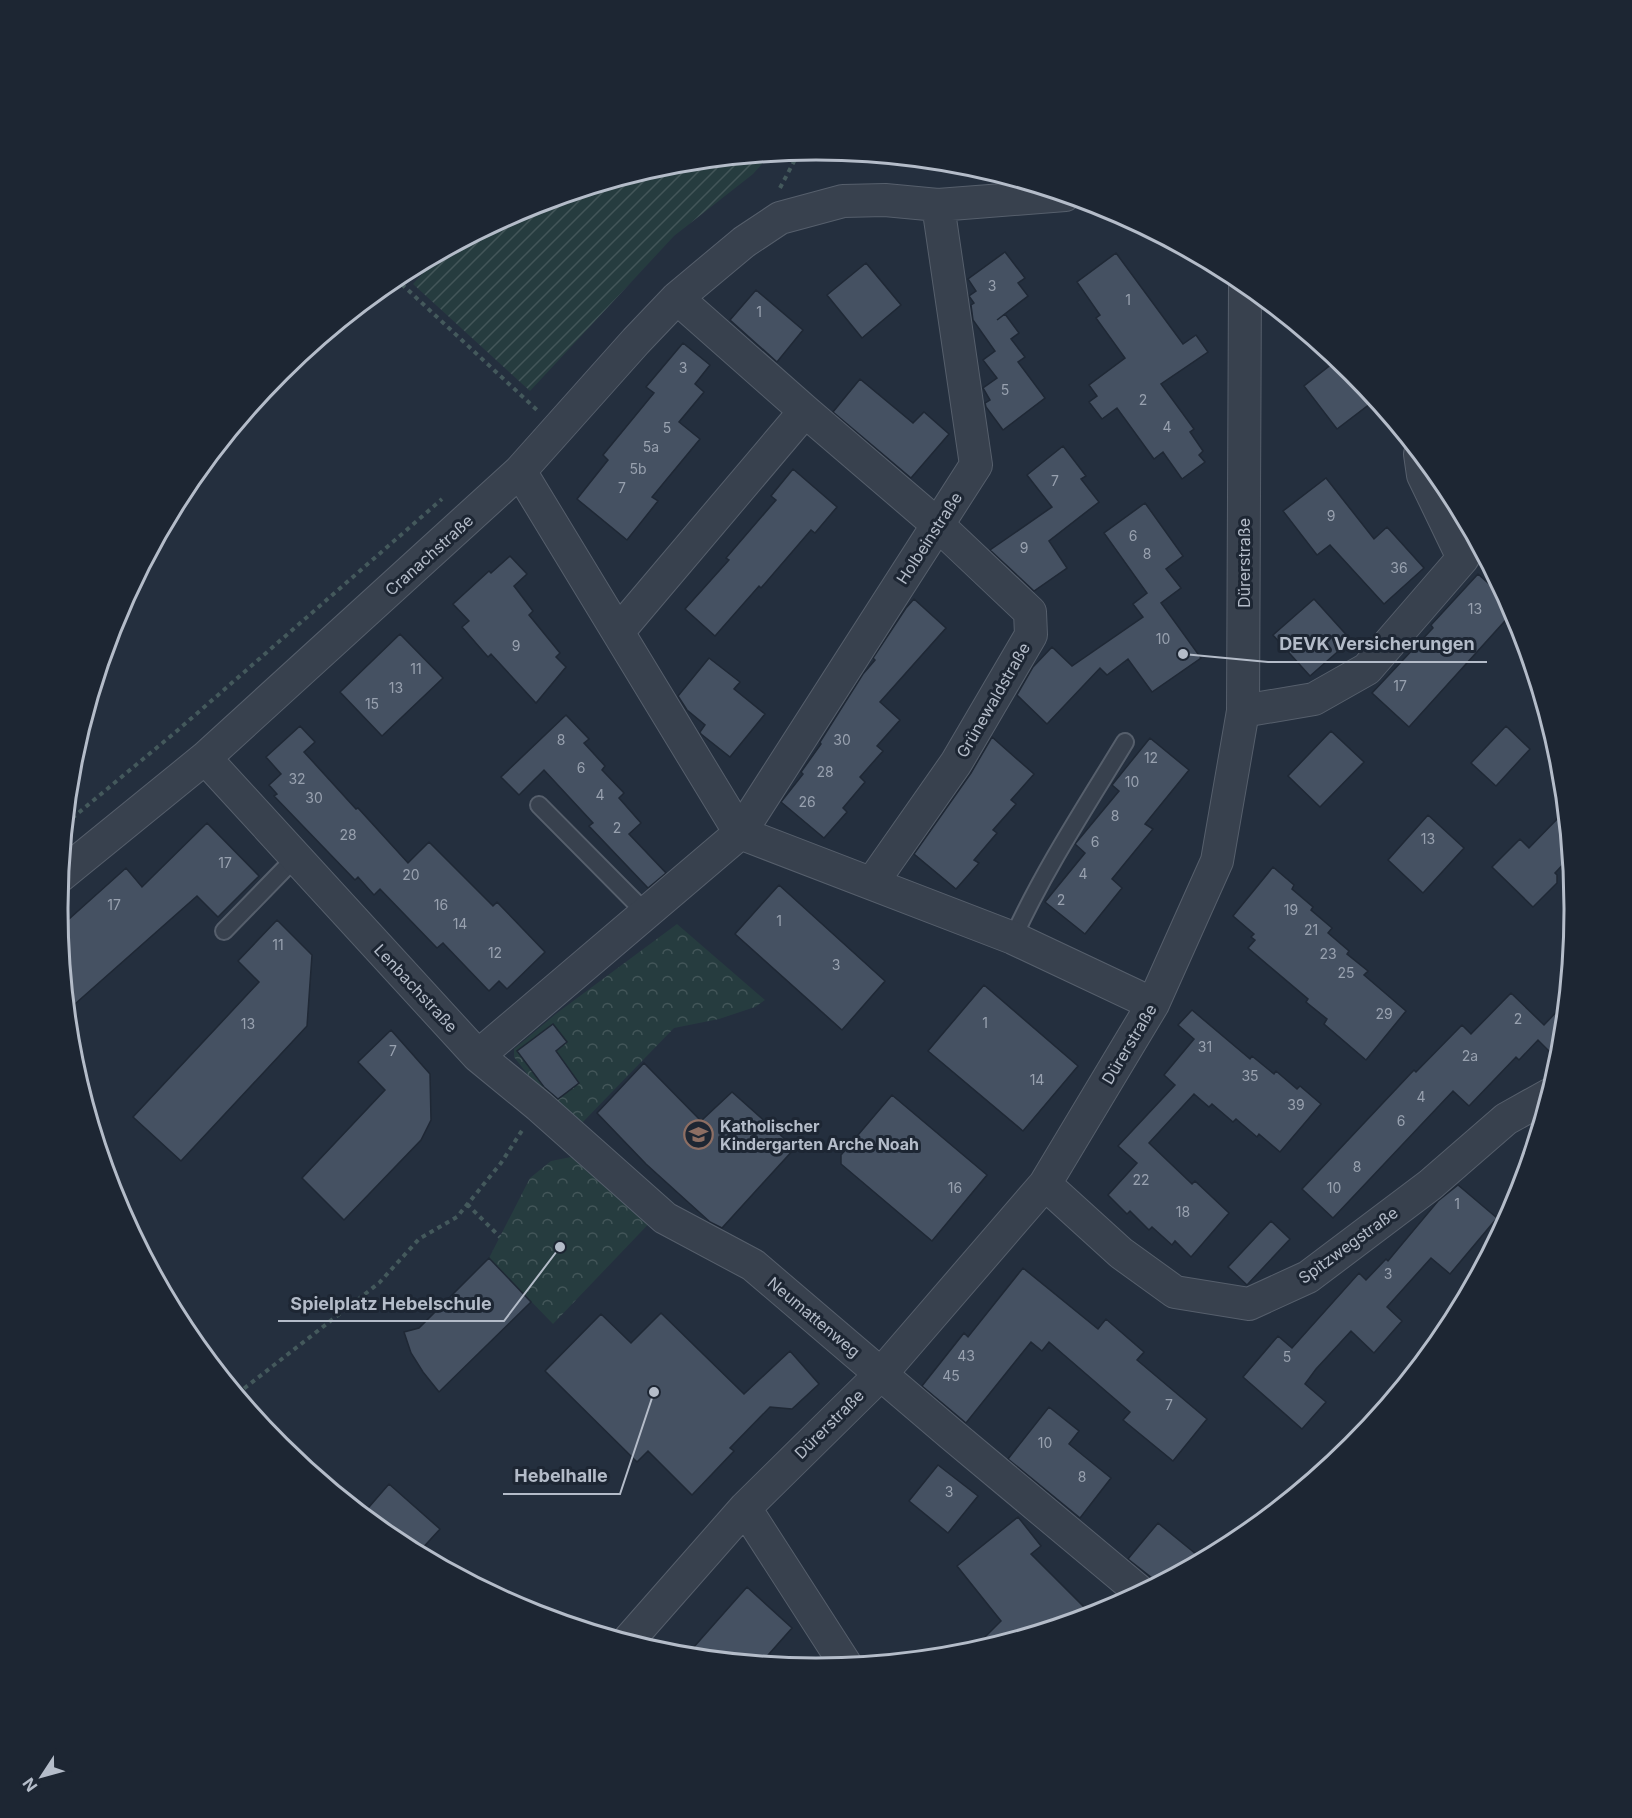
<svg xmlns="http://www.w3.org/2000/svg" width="1632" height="1818" font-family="Inter,sans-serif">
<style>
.forest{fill:url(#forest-crowns)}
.garden{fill:url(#garden-furrows)}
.building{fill:#455162;stroke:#1f2835;stroke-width:1.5}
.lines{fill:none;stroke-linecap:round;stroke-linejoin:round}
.service-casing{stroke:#565f6c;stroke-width:20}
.minor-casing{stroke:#565f6c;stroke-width:34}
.path{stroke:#44595c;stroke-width:4;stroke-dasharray:4.5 4.5;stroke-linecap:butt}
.service{stroke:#38414e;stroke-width:16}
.minor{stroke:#38414e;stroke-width:32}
.labels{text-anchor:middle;stroke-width:6;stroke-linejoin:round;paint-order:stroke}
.number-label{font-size:14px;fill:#98a1af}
.street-label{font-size:16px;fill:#b4bcc9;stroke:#1d2633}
.poi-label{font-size:16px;font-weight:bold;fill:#b4bcc9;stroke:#1d2633;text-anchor:start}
.rim{fill:none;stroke:#b4bcc9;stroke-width:3}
.leader{fill:none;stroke:#b4bcc9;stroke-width:2}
.callout-dot{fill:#b4bcc9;stroke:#1d2633;stroke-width:2}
.callout-label{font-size:18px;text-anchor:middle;font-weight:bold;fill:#b4bcc9;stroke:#1d2633;stroke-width:6;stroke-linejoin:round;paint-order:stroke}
</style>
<defs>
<pattern id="forest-crowns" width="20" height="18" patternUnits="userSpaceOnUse" patternTransform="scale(1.5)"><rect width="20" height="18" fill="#263c3f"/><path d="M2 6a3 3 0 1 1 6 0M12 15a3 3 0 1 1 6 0" fill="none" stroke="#435659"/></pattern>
<pattern id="garden-furrows" width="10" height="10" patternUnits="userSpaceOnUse" patternTransform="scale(1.5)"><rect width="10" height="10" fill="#263c3f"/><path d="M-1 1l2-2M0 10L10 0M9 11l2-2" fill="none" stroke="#435659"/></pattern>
</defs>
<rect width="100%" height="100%" fill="#242f3e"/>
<path class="forest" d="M677 924 765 1000 755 1007 719 1019 674 1028 580 1125 565 1113 532 1080 514 1057V1049L557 1013Z
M581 1155 659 1213 553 1324 489 1258 530 1178 551 1161Z"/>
<path class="garden" d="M771 154 753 174 674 236 530 391 413 284 440 254 526 208 668 165Z"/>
<path class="building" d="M1005 252 1025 278 1018 283 1028 296 997 320 1005 314 1019 333 1011 339 1025 357 1018 362 1045 398 1003 430 986 407 985 403 990 400 983 388 997 378 983 360 995 351 973 320 971 305 974 303 969 296 976 291 968 279Z
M1116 253 1183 344 1196 335 1208 352 1161 384 1194 429 1190 432 1203 451 1199 455 1205 462 1182 479 1163 452 1154 459 1117 408 1102 419 1089 402 1097 396 1089 385 1125 358 1096 318 1100 315 1077 282Z
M866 263 901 305 862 338 827 295Z
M756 290 803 330 777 362 730 320Z
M683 343 710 365 695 384 704 392 679 422 700 439 652 497 658 501 627 540 577 499 608 460 603 455 654 393 646 387Z
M1337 360 1353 373 1375 400 1337 429 1304 386Z
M860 379 913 423 924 412 949 434 911 478 833 412Z
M1063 446 1086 476 1081 479 1099 502 1049 541 1067 568 1034 591 990 550 1052 507 1027 475Z
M793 469 837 507 815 533 811 530 761 588 759 586 715 636 685 609 729 560 726 558 776 500 771 496Z
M1326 478 1374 539 1387 527 1424 568 1384 604 1330 545 1317 555 1283 511Z
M1145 503 1183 556 1166 569 1181 588 1161 603 1201 658 1152 692 1128 659 1107 675 1100 668 1047 724 1017 695 1033 667 1052 647 1072 666 1143 617 1133 604 1147 593 1104 533Z
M510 556 527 574 514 586 533 611 529 615 560 653 556 657 566 667 536 703 491 654 488 657 462 627 469 621 453 604 489 571 491 573Z
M1478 574 1508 601 1513 612 1409 727 1372 693 1433 628 1431 625Z
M914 599 946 628 880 702 900 720 877 746 883 751 860 777 865 782 843 808 847 812 824 838 781 802 803 774 801 772 821 744 820 742 863 674 875 660 873 658 906 608Z
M1314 599 1351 640 1310 676 1273 635Z
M400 634 443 678 382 736 340 692Z
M709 658 740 682 734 689 765 714 730 757 701 734 700 732 705 725 687 710 678 696Z
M566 715 589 739 584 743 605 766 602 770 624 793 619 798 641 823 629 834 666 873 648 888 589 826 593 823 544 770 519 795 501 777Z
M300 726 315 742 304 752 356 809 358 808 408 863 429 842 493 906 497 902 545 952 507 989 499 981 489 991 443 943 437 948 380 889 374 895 358 877 355 880 274 796 277 794 269 785 281 774 266 757Z
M1506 726 1530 749 1496 786 1471 763Z
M1331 731 1364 762 1320 807 1288 776Z
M992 737 1034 774 1011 800 1016 804 993 830 997 833 974 860 979 863 956 889 914 854 971 773Z
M1150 738 1189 770 1145 824 1153 829 1112 879 1122 888 1085 934 1045 902 1085 853 1075 844 1119 791 1112 785Z
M1565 811 1570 857 1555 873 1557 875V883L1533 907 1492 867 1520 839 1529 848Z
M1428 815 1464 848 1423 893 1388 860Z
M207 823 259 876 218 917 197 896 67 1011 59 928 126 868 142 887Z
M1273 867 1294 885 1292 889 1313 907 1311 910 1332 928 1328 933 1349 951 1347 954 1368 971 1364 975 1406 1011 1366 1060 1324 1024 1327 1019 1306 1002 1308 999 1248 948 1255 940 1251 937 1254 934 1233 916Z
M779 885 885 981 842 1030 735 934Z
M277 920 312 955 307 1026 181 1161 133 1117 259 982 238 961Z
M984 985 1078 1066 1023 1131 928 1051Z
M1511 993 1544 1025 1566 1002 1559 1061 1538 1040 1519 1060 1516 1057 1469 1106 1453 1091 1333 1218 1302 1189 1414 1070 1416 1072 1462 1025 1471 1034Z
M1192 1010 1250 1059 1252 1056 1274 1074 1276 1071 1297 1089 1300 1086 1321 1104 1280 1152 1259 1134 1257 1137 1236 1119 1233 1122 1212 1104 1209 1107 1194 1094 1149 1143 1192 1184 1195 1181 1229 1213 1191 1257 1175 1241 1172 1245 1152 1227 1149 1230 1130 1211 1127 1214 1108 1195 1137 1163 1118 1146 1175 1085 1164 1075 1194 1039 1178 1025Z
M553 1024 567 1042 556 1051 579 1083 558 1099 544 1087 517 1051Z
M391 1030 430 1074 431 1120 421 1140 344 1220 302 1178 385 1090 358 1062Z
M644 1063 701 1121 732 1092 795 1148 722 1228 710 1222 646 1164 597 1113Z
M892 1095 987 1175 932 1241 841 1164V1155Z
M1458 1185 1497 1218 1450 1274 1431 1258 1387 1307 1402 1321 1374 1353 1351 1331 1316 1369 1305 1384 1326 1402 1302 1429 1243 1377 1278 1336 1292 1348 1359 1273 1366 1280 1386 1259 1388 1261 1438 1201Z
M1271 1221 1290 1239 1247 1285 1228 1267Z
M489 1258 531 1302 439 1392 423 1372 411 1353 404 1332 419 1328Z
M1023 1268 1098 1329 1106 1319 1144 1352 1137 1360 1207 1419 1173 1461 1123 1420 1130 1412 1049 1342 1042 1351 1031 1342 966 1423 922 1386 964 1333 968 1337Z
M661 1313 744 1394 790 1351 819 1384 792 1409 770 1407 730 1448 734 1451 692 1495 648 1451 637 1462 545 1371 601 1314 631 1343Z
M1049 1407 1079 1431 1069 1444 1111 1478 1080 1518 1008 1459Z
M938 1465 978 1496 948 1533 909 1501Z
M389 1484 440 1529 418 1553 394 1540 363 1514Z
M1018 1517 1041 1546 1031 1554 1092 1615 971 1651 1001 1621 957 1566Z
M1158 1523 1202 1559 1156 1584 1152 1578 1128 1559Z
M747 1587 792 1628 761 1663 703 1657 693 1648Z"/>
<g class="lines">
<defs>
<path id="service" d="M539 805 646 913
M224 931 296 857
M1013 938C1044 870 1086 806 1125 742"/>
<path id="minor" d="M677 298 805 411 938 525 1030 612 1031 635 956 763 872 883
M520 471 740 833 1013 938 1153 1004
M618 632 805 411
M1243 711 1314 699 1367 669 1463 558 1423 475 1420 454
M205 758 478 1056 740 833 976 465 938 205
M60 876 205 758 520 471 636 341 677 298 744 242 780 218 843 201 885 200 938 205 1065 195
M478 1056 539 1106 665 1218 753 1265 951 1434 1140 1592
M1045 1184 1121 1253 1175 1292 1249 1304 1308 1277 1430 1185 1506 1119 1549 1095
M745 1508 846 1665
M628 1641 745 1508 881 1374 1045 1184 1153 1004 1217 861 1243 711 1245 284"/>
</defs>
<use href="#service" class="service-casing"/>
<use href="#minor" class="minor-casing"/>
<path class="path" d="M780 188 799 152
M395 278 537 410
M65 824 178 730 442 499
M467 1204 500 1237
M237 1394 379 1283 419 1239 457 1217 501 1163 523 1129"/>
<use href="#service" class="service"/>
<use href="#minor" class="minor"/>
</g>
<defs>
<symbol id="school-ring" viewBox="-11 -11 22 22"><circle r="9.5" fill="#1d2633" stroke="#8d6e63" stroke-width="1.5"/><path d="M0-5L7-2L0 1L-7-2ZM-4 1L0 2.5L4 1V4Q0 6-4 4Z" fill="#8d6e63"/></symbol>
</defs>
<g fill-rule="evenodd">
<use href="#school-ring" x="682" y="1118" width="33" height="33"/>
</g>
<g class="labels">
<g class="number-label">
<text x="992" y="291">3</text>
<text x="1128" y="305">1</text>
<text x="759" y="317">1</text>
<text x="683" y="373">3</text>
<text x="1005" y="395">5</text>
<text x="1143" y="405">2</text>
<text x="1167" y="432">4</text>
<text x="667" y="433">5</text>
<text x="651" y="452">5a</text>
<text x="638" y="474">5b</text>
<text x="1055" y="486">7</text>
<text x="622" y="493">7</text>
<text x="1331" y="521">9</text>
<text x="1133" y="541">6</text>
<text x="1024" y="553">9</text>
<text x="1147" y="559">8</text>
<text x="1399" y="573">36</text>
<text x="1475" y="614">13</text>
<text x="1163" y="644">10</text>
<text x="516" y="651">9</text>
<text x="416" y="674">11</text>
<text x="1400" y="691">17</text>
<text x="396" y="693">13</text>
<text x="372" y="709">15</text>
<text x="561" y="745">8</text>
<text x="842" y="745">30</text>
<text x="1151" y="763">12</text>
<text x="581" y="773">6</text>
<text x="825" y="777">28</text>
<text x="297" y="784">32</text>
<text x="1132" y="787">10</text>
<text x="600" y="800">4</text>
<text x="314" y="803">30</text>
<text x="807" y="807">26</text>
<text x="1115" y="821">8</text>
<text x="617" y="833">2</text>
<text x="348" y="840">28</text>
<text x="1428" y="844">13</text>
<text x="1095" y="847">6</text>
<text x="225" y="868">17</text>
<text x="1083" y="879">4</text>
<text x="411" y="880">20</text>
<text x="1061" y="905">2</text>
<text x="114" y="910">17</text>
<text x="441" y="910">16</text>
<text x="1291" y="915">19</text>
<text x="779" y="926">1</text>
<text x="460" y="929">14</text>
<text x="1311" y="935">21</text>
<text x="278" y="950">11</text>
<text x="495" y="958">12</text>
<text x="1328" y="959">23</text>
<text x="836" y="970">3</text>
<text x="1346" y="978">25</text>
<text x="1384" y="1019">29</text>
<text x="1518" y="1024">2</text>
<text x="985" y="1028">1</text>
<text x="248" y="1029">13</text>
<text x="1205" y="1052">31</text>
<text x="393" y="1056">7</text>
<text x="1470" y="1061">2a</text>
<text x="1250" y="1081">35</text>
<text x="1037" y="1085">14</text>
<text x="1421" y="1102">4</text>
<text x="1296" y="1110">39</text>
<text x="1401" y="1126">6</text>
<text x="1357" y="1172">8</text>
<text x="1141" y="1185">22</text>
<text x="955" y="1193">16</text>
<text x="1334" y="1193">10</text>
<text x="1457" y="1209">1</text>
<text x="1183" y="1217">18</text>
<text x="1388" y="1279">3</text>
<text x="966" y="1361">43</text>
<text x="1287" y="1362">5</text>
<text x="951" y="1381">45</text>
<text x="1169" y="1410">7</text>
<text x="1045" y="1448">10</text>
<text x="1082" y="1482">8</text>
<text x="949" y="1497">3</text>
</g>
<g class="street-label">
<text transform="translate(929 538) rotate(-57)" y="6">Holbeinstraße</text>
<text transform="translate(429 555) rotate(-42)" y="6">Cranachstraße</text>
<text transform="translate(1244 563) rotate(-90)" y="6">Dürerstraße</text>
<text transform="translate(993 700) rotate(-60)" y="6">Grünewaldstraße</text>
<text transform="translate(416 988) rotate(47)" y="6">Lenbachstraße</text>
<text transform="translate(1129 1044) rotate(-59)" y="6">Dürerstraße</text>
<text transform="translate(1348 1245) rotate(-36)" y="6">Spitzwegstraße</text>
<text transform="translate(814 1317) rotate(40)" y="6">Neumattenweg</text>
<text transform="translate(829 1424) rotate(-45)" y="6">Dürerstraße</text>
</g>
<g class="poi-label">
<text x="720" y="1132">Katholischer<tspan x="720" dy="18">Kindergarten Arche Noah</tspan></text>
</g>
</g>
<path d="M0 0H1632V1818H0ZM816 160H816A748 748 0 0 1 1564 908V910A748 748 0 0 1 816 1658H816A748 748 0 0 1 68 910V908A748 748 0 0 1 816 160Z" fill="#1d2633" fill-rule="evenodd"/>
<path class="rim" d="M816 160H816A748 748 0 0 1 1564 908V910A748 748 0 0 1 816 1658H816A748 748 0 0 1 68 910V908A748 748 0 0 1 816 160Z"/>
<path class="leader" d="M1183 654L1268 662H1487M560 1247L504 1321H278M654 1392L620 1494H503"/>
<g class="callout-dot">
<circle cx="1183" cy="654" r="6"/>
<circle cx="560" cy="1247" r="6"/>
<circle cx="654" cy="1392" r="6"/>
</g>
<g class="callout-label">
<text x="1377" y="650">DEVK Versicherungen</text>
<text x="391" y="1310">Spielplatz Hebelschule</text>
<text x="561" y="1482">Hebelhalle</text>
</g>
<g transform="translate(42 1776) rotate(234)" stroke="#1d2633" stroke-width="4.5" paint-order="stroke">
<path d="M0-4.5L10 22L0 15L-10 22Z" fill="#b4bcc9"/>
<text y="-9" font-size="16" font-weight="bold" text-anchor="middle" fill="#b4bcc9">N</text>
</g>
</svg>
